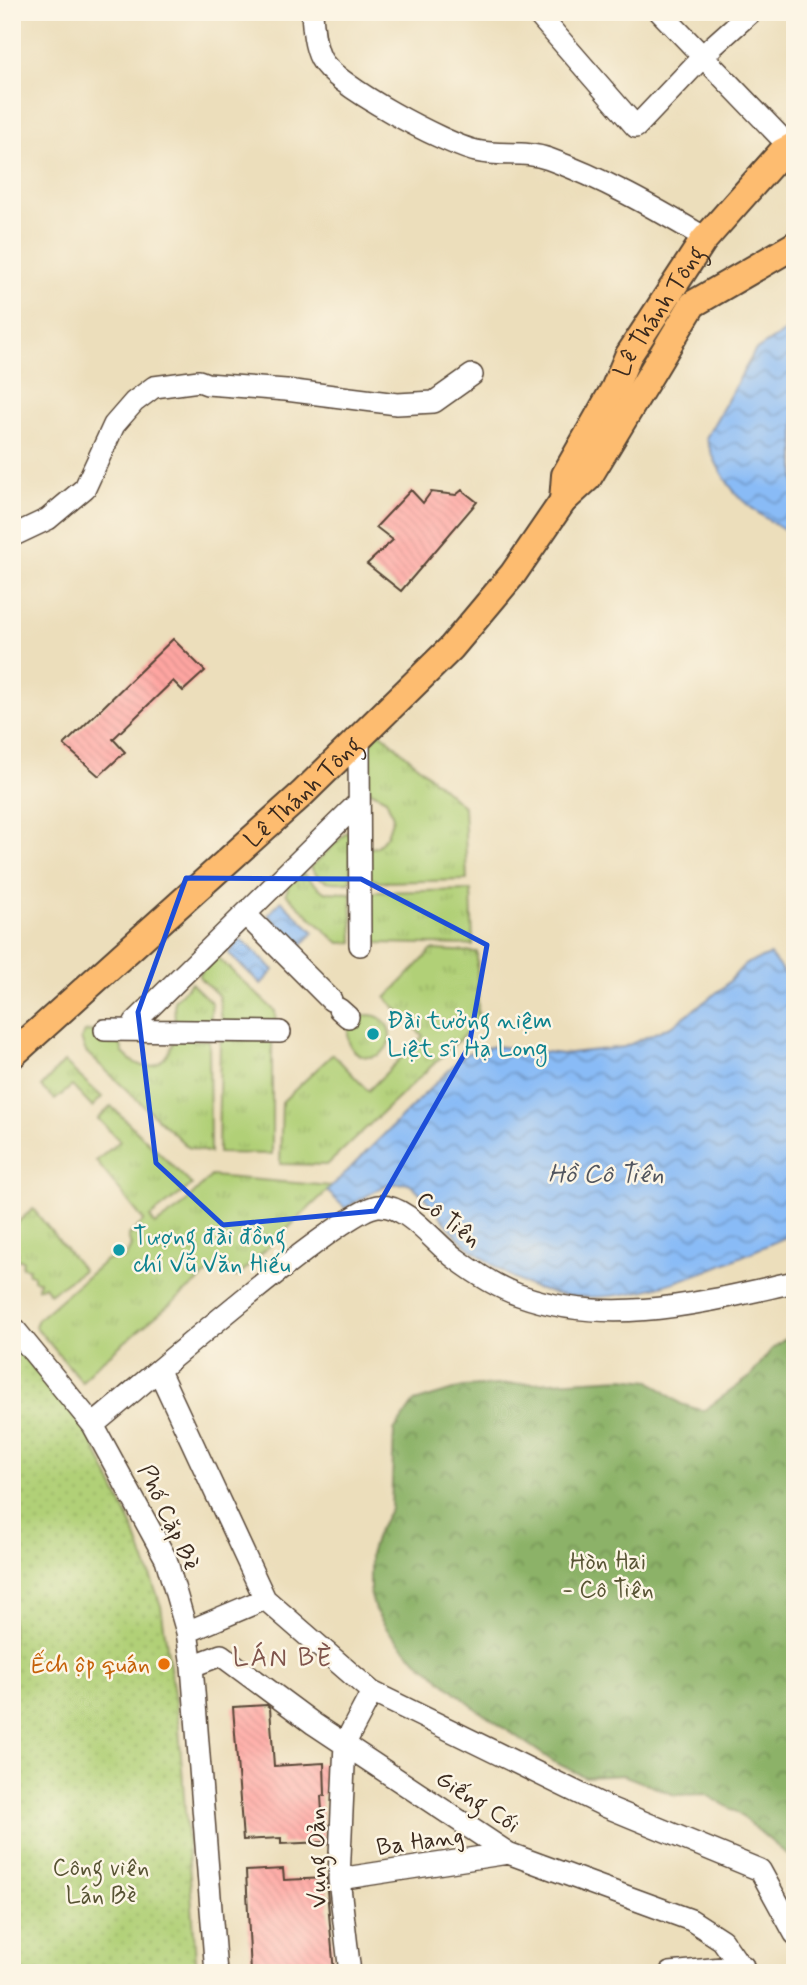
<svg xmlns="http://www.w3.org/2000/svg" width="807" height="1985" font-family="Mynerve,sans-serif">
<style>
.grass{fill:url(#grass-tufts);stroke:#767d4a;stroke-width:2}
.forest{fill:url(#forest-crowns);stroke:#646e43;stroke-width:2}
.park{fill:url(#park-dots);stroke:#767d4a;stroke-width:2}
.water{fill:url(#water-waves);stroke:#62728a;stroke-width:2}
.building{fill:url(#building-back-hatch)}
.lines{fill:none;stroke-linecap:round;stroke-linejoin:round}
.minor-casing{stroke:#564536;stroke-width:24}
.major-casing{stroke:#564536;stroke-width:30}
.minor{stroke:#fff;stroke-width:21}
.major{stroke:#fdbc6f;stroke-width:26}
.marked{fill:none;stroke:#1d4ed8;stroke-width:5;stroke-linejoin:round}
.culture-dot{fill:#0f9aa8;stroke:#fcf5e5;stroke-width:2.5}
.food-dot{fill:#e8710a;stroke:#fcf5e5;stroke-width:2.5}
.labels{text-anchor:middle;stroke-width:5;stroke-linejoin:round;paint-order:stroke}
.street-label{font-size:24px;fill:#3b2a1e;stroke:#fcf5e5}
.culture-label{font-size:24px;fill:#0d838f;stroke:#fcf5e5;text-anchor:start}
.park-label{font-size:24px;fill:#585434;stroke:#fcf5e5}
.food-label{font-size:24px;fill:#c56008;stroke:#fcf5e5;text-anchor:end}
.water-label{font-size:26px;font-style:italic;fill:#52565f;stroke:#fcf5e5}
.neighbourhood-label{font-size:26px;letter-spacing:2px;fill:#80554c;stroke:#fcf5e5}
</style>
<defs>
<pattern id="grass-tufts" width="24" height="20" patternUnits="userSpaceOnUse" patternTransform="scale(1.75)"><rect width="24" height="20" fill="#b1d077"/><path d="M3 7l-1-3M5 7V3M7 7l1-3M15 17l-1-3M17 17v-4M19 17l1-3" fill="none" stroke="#99b366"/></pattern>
<pattern id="forest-crowns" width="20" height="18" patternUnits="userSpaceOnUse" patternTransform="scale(1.75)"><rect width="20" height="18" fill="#8cb268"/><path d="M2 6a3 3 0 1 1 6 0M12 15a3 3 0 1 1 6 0" fill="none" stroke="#749155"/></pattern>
<pattern id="park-dots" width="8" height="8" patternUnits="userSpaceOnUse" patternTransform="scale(1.75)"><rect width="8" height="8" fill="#b1d077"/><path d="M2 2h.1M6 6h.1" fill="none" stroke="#99b366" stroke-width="1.8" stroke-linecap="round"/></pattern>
<pattern id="water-waves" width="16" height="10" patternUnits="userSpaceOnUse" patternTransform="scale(1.75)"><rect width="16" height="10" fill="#89bbf6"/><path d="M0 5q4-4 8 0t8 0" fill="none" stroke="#7198c7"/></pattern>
<pattern id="building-back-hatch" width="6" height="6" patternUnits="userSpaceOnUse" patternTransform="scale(1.75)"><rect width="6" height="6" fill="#ffa6a2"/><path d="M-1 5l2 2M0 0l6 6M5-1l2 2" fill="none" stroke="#db8f8b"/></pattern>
</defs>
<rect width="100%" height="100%" fill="#fcf5e5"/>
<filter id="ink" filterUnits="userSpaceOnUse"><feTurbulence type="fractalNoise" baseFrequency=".0143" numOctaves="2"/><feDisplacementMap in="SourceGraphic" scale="14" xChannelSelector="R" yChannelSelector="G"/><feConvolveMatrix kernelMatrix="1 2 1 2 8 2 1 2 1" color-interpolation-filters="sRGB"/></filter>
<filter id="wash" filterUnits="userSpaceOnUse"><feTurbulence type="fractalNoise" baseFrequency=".00686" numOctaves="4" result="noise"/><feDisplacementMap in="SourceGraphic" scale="28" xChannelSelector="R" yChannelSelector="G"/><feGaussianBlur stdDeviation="1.57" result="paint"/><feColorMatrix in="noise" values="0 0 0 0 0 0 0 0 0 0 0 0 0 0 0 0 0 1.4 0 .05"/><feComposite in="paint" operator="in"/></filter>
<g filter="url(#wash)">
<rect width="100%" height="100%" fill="#ecdebb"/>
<path class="grass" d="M380 732 464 807 467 880 380 882 368 878V848L377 847 387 835 393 817 386 799 365 788C362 769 365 745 380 732Z
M347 832 352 836 350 882C332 883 320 884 311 867Z
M303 874 324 892 351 893 353 942 340 943 334 939 286 894 289 884Z
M471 890 473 945 376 943 369 938V895L373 892Z
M432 950 477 952 478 1022 327 1165 280 1164 282 1102 333 1054 368 1091 423 1036 386 998Z
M217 957 275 1011 276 1022 227 1024 222 1020 219 996 200 978V972Z
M191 983 212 1003 210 1024H175L174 1001Z
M348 1036a21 21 0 1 1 42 0a21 21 0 1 1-42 0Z
M94 1031 119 1039 123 1053C146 1077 164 1067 174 1040H209L210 1153 188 1147 86 1052 81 1039 85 1032Z
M224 1039 272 1040V1154L218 1153 220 1043Z
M64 1062 102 1097 92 1107 72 1086 55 1100 41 1087Z
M111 1106 192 1185 150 1217 155 1225 180 1208 211 1176 332 1186 237 1277 222 1262 93 1368 82 1382 35 1326 38 1319 106 1260 125 1258 131 1246 128 1236 144 1221 96 1161 120 1141 98 1119Z
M33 1209 83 1270 50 1294 44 1286 38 1288 39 1281 33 1280V1275L28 1274 29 1268 22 1267 23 1260H17L18 1252H12V1227Z"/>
<path class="forest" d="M795 1331V1861L735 1811 705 1794 675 1795 623 1775 585 1777 554 1762 476 1709 410 1654 389 1632 375 1610 370 1592V1555L376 1535 391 1508 394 1431 414 1402 463 1387 623 1378 650 1381 681 1404 703 1411 750 1377 771 1350Z"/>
<path class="park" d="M12 1344 86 1429 133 1528 161 1606 179 1728 197 1973H12Z"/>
<path class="water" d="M795 325V537C746 506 726 495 706 438L755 351Z
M281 901 314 932 301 946 268 915Z
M241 939 274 970 261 984 228 953Z
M770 955 785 974 795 976V1233C714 1268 602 1327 515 1279 500 1271 485 1259 471 1249 447 1231 433 1201 409 1183L388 1184 345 1208 327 1191 465 1054 494 1046 562 1054 624 1047 673 1025 724 987 745 964Z"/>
<g id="blocks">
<path class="building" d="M411 490 423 503 431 492 456 495 462 490 477 502 401 591 367 564 393 540 376 527Z
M173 639 205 671 183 691 173 681 113 739 125 752 99 776 64 745Z
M267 1705 270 1708 274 1766 324 1763 325 1795 321 1796 324 1842 281 1844V1838L243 1840 233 1707Z
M283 1869 284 1880 326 1878 334 1973H251L246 1871Z"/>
</g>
</g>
<g filter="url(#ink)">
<use href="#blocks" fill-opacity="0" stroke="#564536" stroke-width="2"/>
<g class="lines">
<defs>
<path id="minor" d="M312 12C313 27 314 46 321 59 335 86 445 144 476 151 501 157 525 150 549 159 602 178 653 207 702 236L703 241
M536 12 636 127 713 46 751 12
M660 12 791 148
M12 536 48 519 85 488 114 425 134 402 154 387 199 381 207 384 286 390 397 404 434 402 472 375
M359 737 360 945
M245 914 331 1000
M339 1009 348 1017
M105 1030 280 1032
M131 1030 135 1022 358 803
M12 1326 93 1425 166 1559 187 1632 192 1666 216 1973
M159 1371 265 1599 372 1692 607 1807 760 1870 795 1934
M93 1425C135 1391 342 1209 378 1206 407 1204 434 1243 455 1258 475 1273 496 1287 519 1295 611 1328 703 1302 795 1282
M187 1632 265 1599
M192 1666 221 1655 314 1724 508 1853 691 1920 722 1940 745 1973
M339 1879 508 1853
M350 1973 339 1879 345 1743 372 1692
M670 1973 743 1966"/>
<g id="major">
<path id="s1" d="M563 501 565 475 614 389 628 356 703 241 782 152 795 145"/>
<path id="s2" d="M12 1055 302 794 451 648 513 574 563 501 588 478 693 304 795 245"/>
</g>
</defs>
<use href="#minor" class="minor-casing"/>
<use href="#major" class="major-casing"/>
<use href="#minor" class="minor"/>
<use href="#major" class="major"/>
</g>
</g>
<path class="marked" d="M186 878 361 879 487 945 469 1046 375 1211 223 1225 156 1163 138 1012Z"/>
<g class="culture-dot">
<circle cx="373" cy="1034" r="7"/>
<circle cx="119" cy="1250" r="7"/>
</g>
<circle class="food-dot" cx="164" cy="1664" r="7"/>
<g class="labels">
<g class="street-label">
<text dy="8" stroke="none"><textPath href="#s1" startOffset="215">Lê Thánh Tông</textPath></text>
<text dy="8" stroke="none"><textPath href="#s2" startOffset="392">Lê Thánh Tông</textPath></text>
<text transform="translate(449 1219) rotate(38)" y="8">Cô Tiên</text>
<text transform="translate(169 1517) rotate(65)" y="8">Phố Cặp Bè</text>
<text transform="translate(478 1801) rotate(33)" y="8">Giếng Cối</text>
<text transform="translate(420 1841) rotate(-8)" y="8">Ba Hang</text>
<text transform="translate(317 1858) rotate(-91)" y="8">Vụng Oản</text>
</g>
<g class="culture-label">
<text x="387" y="1028">Đài tưởng niệm<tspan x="387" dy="28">Liệt sĩ Hạ Long</tspan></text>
<text x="133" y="1244">Tượng đài đồng<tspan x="133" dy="28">chí Vũ Văn Hiếu</tspan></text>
</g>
<g class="park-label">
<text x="608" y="1569">Hòn Hai<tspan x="608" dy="28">- Cô Tiên</tspan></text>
<text x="101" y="1875">Công viên<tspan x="101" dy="28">Lán Bè</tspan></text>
</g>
<g class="food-label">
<text x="150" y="1672">Ếch ộp quán</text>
</g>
<g class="water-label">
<text x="606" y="1182">Hồ Cô Tiên</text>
</g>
<g class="neighbourhood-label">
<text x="283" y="1666">LÁN BÈ</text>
</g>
</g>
<rect width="807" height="1985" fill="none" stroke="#fcf5e5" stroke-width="42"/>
</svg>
